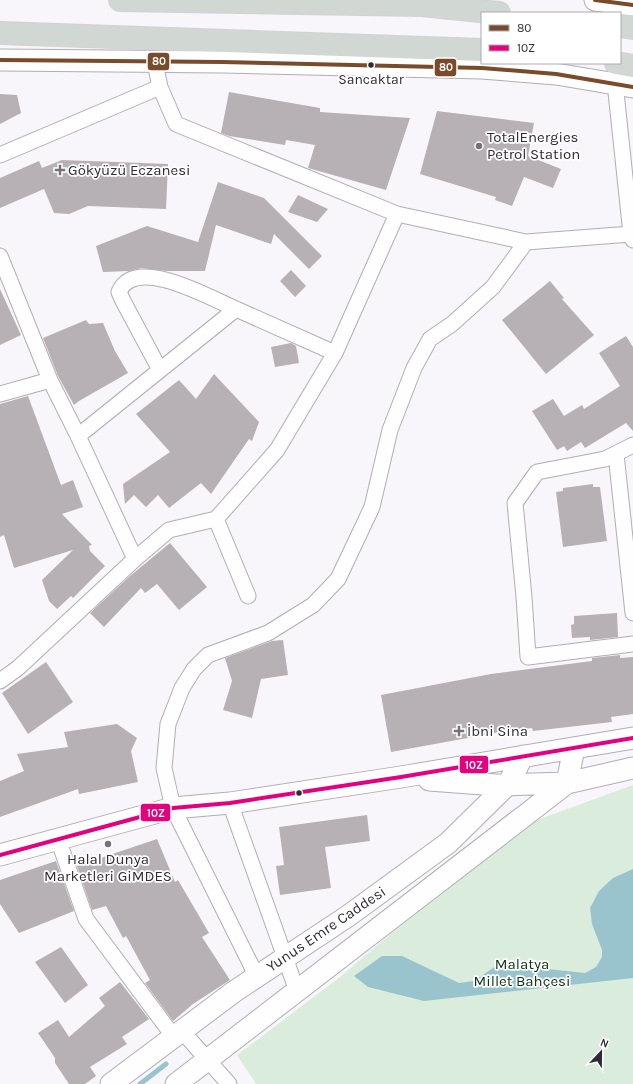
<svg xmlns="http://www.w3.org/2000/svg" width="633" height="1084" font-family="Karla,sans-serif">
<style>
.green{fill:#daecdc}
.water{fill:#9ac4cd}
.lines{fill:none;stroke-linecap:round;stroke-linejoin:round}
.stream{stroke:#9ac4cd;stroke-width:5}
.building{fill:#b7b0b5}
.street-casing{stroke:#b1adb4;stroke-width:17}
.secondary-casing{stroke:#b1adb4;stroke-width:23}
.highway-casing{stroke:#d3d1d5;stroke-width:24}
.street{stroke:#fefefe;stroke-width:15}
.secondary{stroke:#fefefe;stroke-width:21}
.highway{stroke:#d1d8d4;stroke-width:22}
.bus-1-casing{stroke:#fff;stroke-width:7}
.bus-2-casing{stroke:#fff;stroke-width:7}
.bus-1{stroke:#7a4b2a;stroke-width:4}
.bus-2{stroke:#e5007d;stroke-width:4}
.bus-dot{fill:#302a34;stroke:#fff;stroke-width:1.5}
.poi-dot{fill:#76717a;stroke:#fff;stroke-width:1.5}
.labels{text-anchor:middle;stroke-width:3.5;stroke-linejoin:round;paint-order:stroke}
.bus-label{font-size:14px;fill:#302a34;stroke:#fff}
.poi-label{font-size:15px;fill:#302a34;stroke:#fff;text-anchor:start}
.street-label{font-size:15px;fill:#302a34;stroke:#fff}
.park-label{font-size:15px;fill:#083310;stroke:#fff}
.line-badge{stroke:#fff;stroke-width:1.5}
.badge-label{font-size:11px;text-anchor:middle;font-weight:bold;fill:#fff}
</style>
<rect width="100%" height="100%" fill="#f9f6fb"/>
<path class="green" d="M633 785V1084H256L237 1055 340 977 394 931 537 820Z"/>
<path class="water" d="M633 869V978L424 1001 368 987 354 976 382 956H402L459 983 474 981 493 968 502 964 585 973 596 967 602 957V950L592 924 590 908 599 891 613 878Z"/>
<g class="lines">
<path class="stream" d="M140 1084 166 1064"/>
</g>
<path class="building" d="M229 92 320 108V112L410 118 386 190 308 168 315 145 286 140 285 145 229 136 221 133Z
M0 94 17 95 21 113 0 124Z
M437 111 534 123 528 156 561 169 553 188 524 177 512 206 495 200 496 197 420 174Z
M62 160 168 164 166 209 88 206 69 214 54 213 44 189 0 208V178L39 161 42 168Z
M218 182 264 198 322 256 309 269 274 234 271 244 216 225 205 271H166L141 268 129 271 103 272 96 246 147 226 198 242Z
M298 195 328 209 317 222 288 212Z
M291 270 306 286 295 297 280 281Z
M550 281 564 298 562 299 594 335 546 374 502 320Z
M0 289 21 335 0 345Z
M86 320 89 324 103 323 115 351 128 373 79 401 74 405 58 376 43 338Z
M626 336 633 347V431L626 423 585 448 581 442 567 451 564 446 557 450 532 411 553 399 564 416 582 405 584 409 620 386 599 353Z
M291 343 296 346 299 363 275 367 271 347Z
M214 374 259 422 252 441 249 439 211 494 201 483 169 508 158 495 146 507 134 495 125 504 123 484 170 452 136 414 179 380 196 399Z
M28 396 61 485 73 480 83 507 62 514 92 545 89 546 90 551 105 566 73 598 71 596 57 609 49 601 42 580 73 550 14 568 4 535 0 537V404Z
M593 484V487H600L607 541 563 547 556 492 563 491V488Z
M170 543 207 587 179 610 157 584 145 593 141 588 104 627 90 613 130 576Z
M617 613 618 637 590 640V637L572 638 571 625 574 624V616Z
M283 640 288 675 261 679 252 718 223 710 232 681 225 658 272 641Z
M620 655V658L633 657V714L611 717 612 722 533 731 532 728 506 731 391 752 381 695 491 674 592 661V658Z
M46 662 73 702 28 734 2 693Z
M117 724 137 738 131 751 138 782 79 794 78 789 0 817V781L24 771 17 754 68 747 64 732Z
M367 815 370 841 325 847 331 888 280 895 276 866 284 865 279 827Z
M157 839 175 882 178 880 209 933 202 937 230 980 193 1004 173 1021 145 983 150 980 126 936 123 938 106 906 92 910 77 866Z
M56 861 74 911 19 933 0 904V880Z
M61 947 88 985 65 1003 35 962Z
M120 982 149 1019 122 1037 127 1044 90 1067 96 1076 85 1084H69L55 1063V1058L38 1033 58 1020 69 1037 105 1006 99 998Z"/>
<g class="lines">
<defs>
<path id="street" d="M615 83 631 234 633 240
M160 87 176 124 397 214 526 242 631 234
M0 155 160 87 155 63
M0 256 50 380 78 436 135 559
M160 370 123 301 119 292C135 254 212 299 236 309
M0 394 50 380
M78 436 236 309 335 353
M633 445 605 459 537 472 515 503 524 597 528 657 633 644
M616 454 633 613
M216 519 248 596
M0 681 18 668 135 559 169 530 216 519 277 450 335 353 397 214
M230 803 297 991
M58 839 86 919 174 1037
M257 977 173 808 164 768 168 724 182 688 194 669 208 655 268 633 313 605 338 579 372 507 390 430 414 368 430 339 452 324 493 287 526 242
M182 1031 229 1084"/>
<path id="secondary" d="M595 0 633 5
M0 60 222 62 482 68 556 74 633 87
M429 780 496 785 567 783 633 768
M0 855 173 808 230 803 401 777 633 738
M111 1084 235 991 348 916 448 843 508 784 523 756
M176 1084 567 783 574 748"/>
<path id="highway" d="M120 0 422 5 499 13
M620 26 633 28
M0 33 482 50
M616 63 633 66"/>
</defs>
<use href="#street" class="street-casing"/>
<use href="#secondary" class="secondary-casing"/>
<use href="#highway" class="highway-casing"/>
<use href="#street" class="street"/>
<use href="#secondary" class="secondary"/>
<use href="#highway" class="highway"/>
<defs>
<path id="bus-1" d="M595 0 633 5
M0 60 222 62 482 68 556 74 633 87"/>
<path id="bus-2" d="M0 855 173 808 230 803 401 777 633 738"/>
</defs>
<use href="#bus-1" class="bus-1-casing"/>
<use href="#bus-2" class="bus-2-casing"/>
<use href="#bus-1" class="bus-1"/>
<use href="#bus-2" class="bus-2"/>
</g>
<g class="bus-dot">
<circle cx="371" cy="65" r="3.5"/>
<circle cx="299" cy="793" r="3.5"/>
</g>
<g class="poi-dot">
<circle cx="479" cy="146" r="4"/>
<path d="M58 164h4v4h4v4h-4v4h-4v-4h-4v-4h4z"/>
<path d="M457 725h4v4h4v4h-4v4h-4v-4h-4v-4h4z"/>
<circle cx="108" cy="844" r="4"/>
</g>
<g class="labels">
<g class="bus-label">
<text x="371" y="84">Sancaktar</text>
</g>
<g class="poi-label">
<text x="487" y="142">TotalEnergies<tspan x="487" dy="17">Petrol Station</tspan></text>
<text x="68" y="175">Gökyüzü Eczanesi</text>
<text x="467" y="736">İbni Sina</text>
<text x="108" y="864" text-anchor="middle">Halal Dunya<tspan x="108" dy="17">Marketleri GiMDES</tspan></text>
</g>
<g class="street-label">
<text transform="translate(326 929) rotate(-34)" y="5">Yunus Emre Caddesi</text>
</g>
<g class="park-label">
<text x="522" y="969">Malatya<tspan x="522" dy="17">Millet Bahçesi</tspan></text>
</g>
</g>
<g class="line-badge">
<rect x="147" y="52" width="23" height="19" rx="4" fill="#7a4b2a"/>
<rect x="434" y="58" width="23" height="19" rx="4" fill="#7a4b2a"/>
<rect x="459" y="755" width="30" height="19" rx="4" fill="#e5007d"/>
<rect x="140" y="803" width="31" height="19" rx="4" fill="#e5007d"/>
</g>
<g class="badge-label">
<text x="159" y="65">80</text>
<text x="446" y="71">80</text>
<text x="474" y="769">10Z</text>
<text x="156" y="817">10Z</text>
</g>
<rect x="481" y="12" width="140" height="52" fill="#ffffff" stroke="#acaaae"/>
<rect x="489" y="25" width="20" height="6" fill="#7a4b2a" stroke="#acaaae"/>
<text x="517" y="32" font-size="12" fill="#302a34">80</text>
<rect x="489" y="45" width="20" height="6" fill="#e5007d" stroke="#acaaae"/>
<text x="517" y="52" font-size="12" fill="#302a34">10Z</text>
<g transform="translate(601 1052) rotate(22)" stroke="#ffffff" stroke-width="3" paint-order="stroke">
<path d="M0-3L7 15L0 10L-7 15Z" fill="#302a34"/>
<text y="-6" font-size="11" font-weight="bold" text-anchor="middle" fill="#302a34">N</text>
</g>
</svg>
